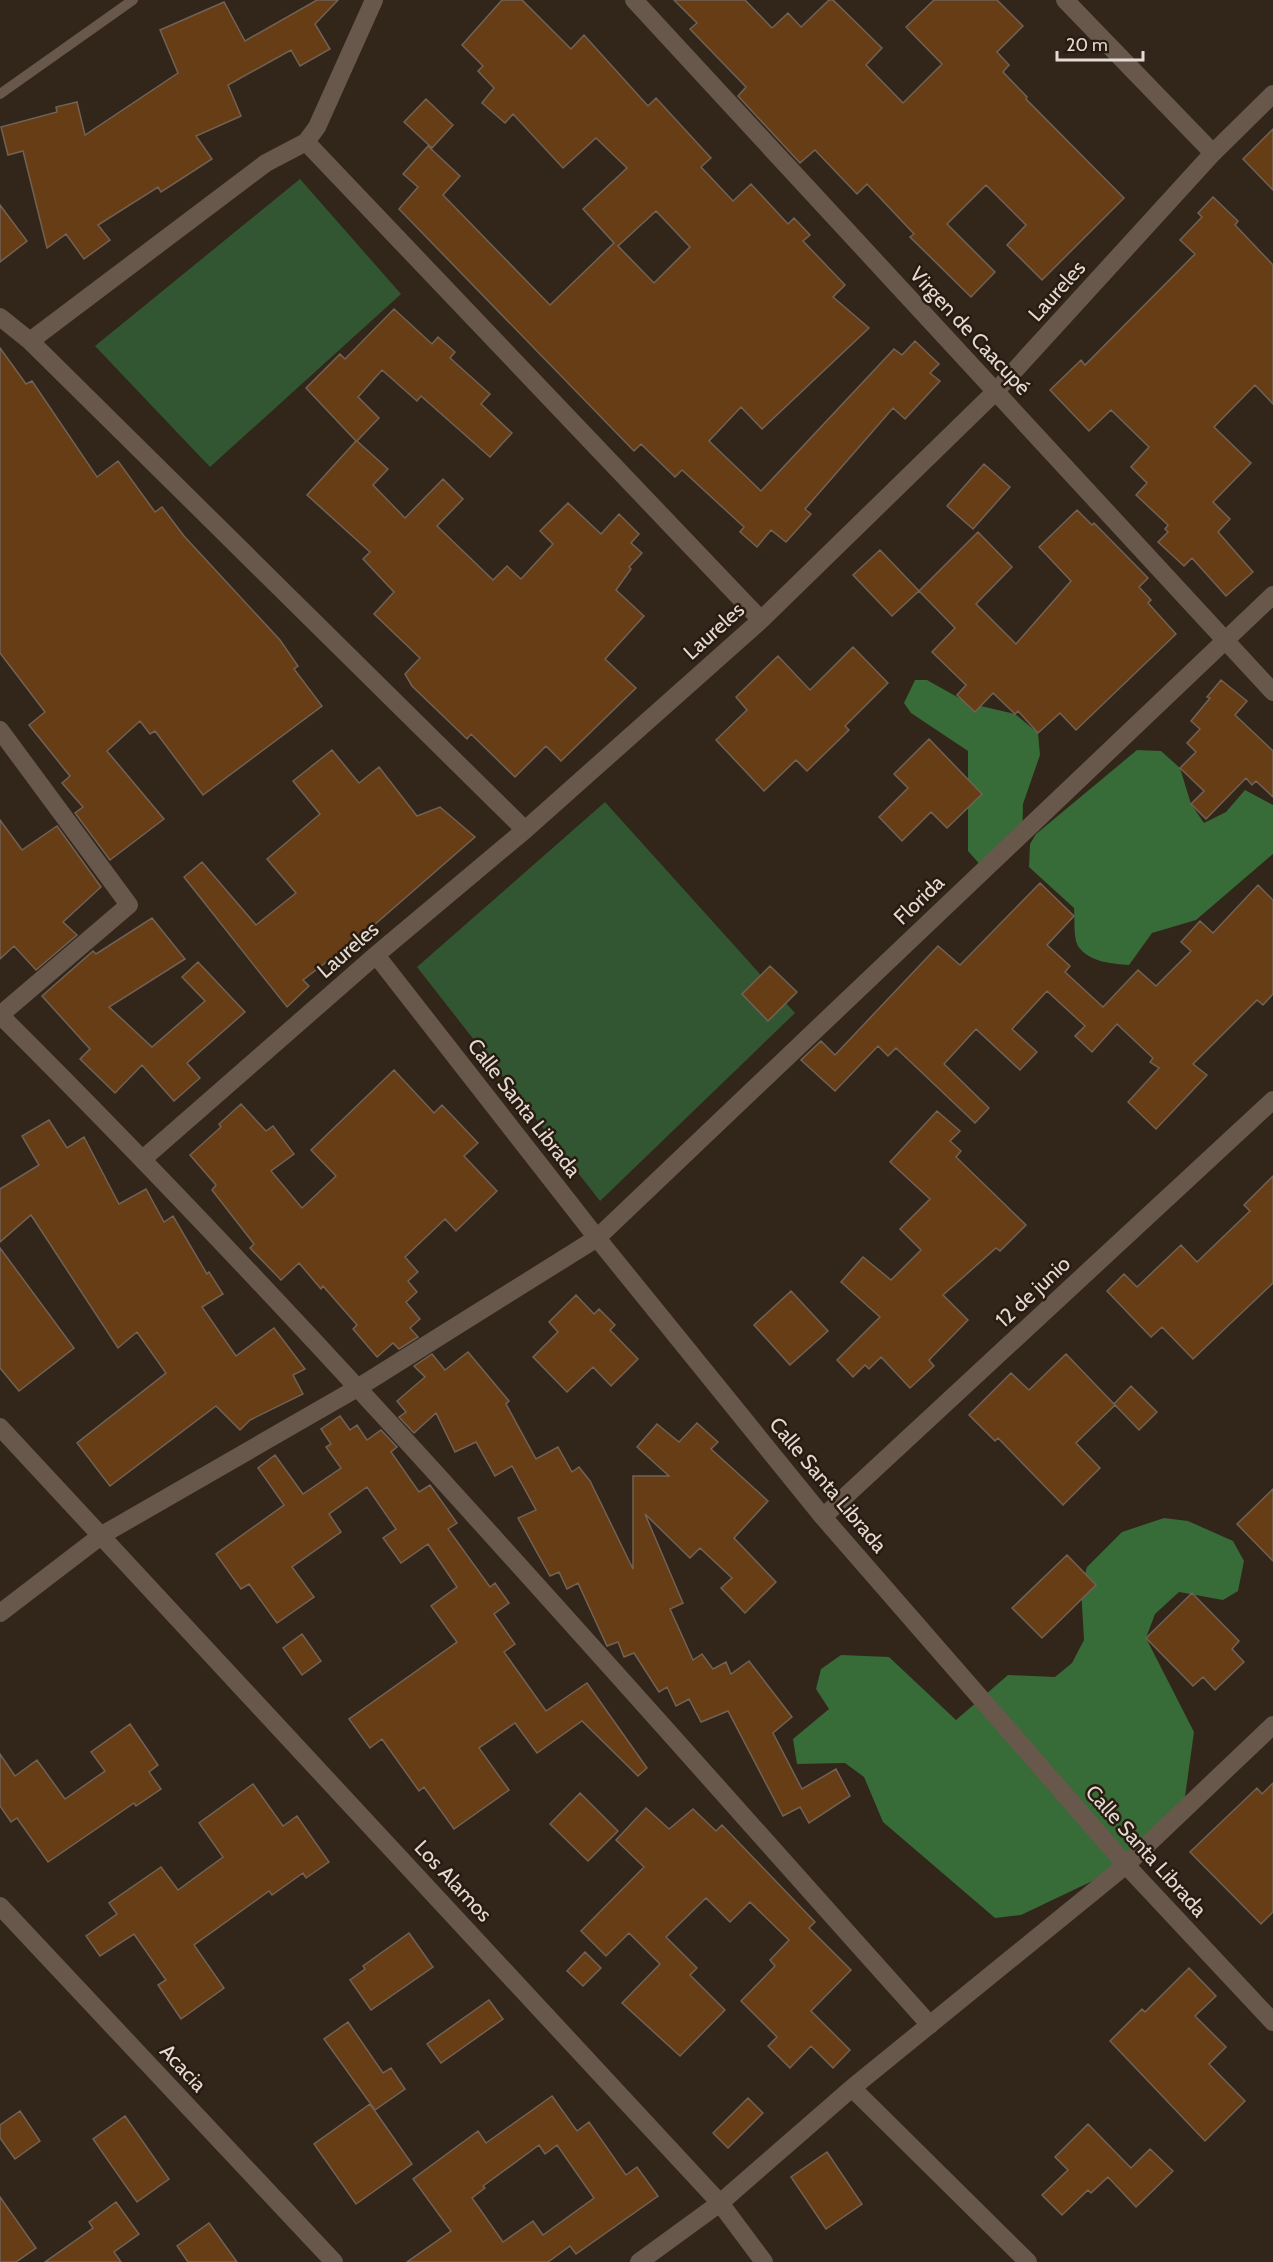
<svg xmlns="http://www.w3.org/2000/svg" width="1273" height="2262" font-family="Cabin,sans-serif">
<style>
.green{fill:#335632}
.forest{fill:#376b37}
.building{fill:#673d16;stroke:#716255;stroke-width:1.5;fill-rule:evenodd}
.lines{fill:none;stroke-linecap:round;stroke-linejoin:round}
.lane{stroke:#68584c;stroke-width:10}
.street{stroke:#68584c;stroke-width:18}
.labels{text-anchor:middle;stroke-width:5;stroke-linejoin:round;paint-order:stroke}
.street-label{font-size:21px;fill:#e4dad3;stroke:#281b10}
</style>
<rect width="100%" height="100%" fill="#32251a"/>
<path class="green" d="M300 179 401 294 210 467 95 346Z
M605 802 795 1013 600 1201 417 967Z"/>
<path class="forest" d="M915 680H927L968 703 1015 714 1038 733 1040 755 1023 804 1022 845 983 868 968 851V751L911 713 904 703Z
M1137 750 1161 751 1180 768 1191 804 1204 823 1226 812 1245 790 1273 805V854L1196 920 1152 933 1129 965C1113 964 1088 962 1078 946 1073 937 1075 918 1074 908L1029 867 1030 844 1036 834Z
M1164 1518 1188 1521 1233 1541 1244 1561 1238 1591 1223 1600 1179 1592 1155 1614 1146 1638 1194 1732 1183 1811 1126 1865 1021 1915 995 1918 883 1822 864 1777 845 1763 797 1764 793 1739 829 1709 816 1689 821 1669 841 1655 889 1657 956 1720 1008 1675 1055 1677 1072 1663 1084 1640 1081 1589 1087 1567 1122 1532Z"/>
<path class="building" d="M317 0H338L315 24 330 49 300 66 291 50 228 85 241 116 196 136 212 159 161 192 158 187 98 225 110 240 84 259 66 234 47 248 23 151 8 155 1 127 57 112 56 107 77 102 85 135 178 73 160 30 224 2 245 41Z
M502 0H522L571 49 584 35 648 106 656 98 711 158 701 167 733 201 751 184 788 224 794 218 810 235 803 241 845 285 833 297 869 328 762 429 741 407 709 441 761 491 894 349 902 355 915 341 939 364 930 373 940 381 905 419 893 408 805 509 811 514 786 542 771 530 757 547 740 532 744 527 682 470 675 477 641 444 634 451 399 209 418 187 403 174 428 146 460 176 443 195 550 305 614 243 583 209 627 168 596 138 563 168 513 114 505 123 482 103 494 88 478 71 483 66 462 45ZM656 211 690 247 654 283 618 246Z
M674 0H745L772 28 788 13 801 27 829 0H833L882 48 866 65 903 103 942 64 906 27 934 0H997L1023 26 997 52 1009 65 1003 72 1027 97 1026 99 1124 198 1042 280 1007 245 1026 225 986 185 947 224 995 272 971 297 910 237 914 234 867 184 857 194 815 150 800 163 738 96 746 87 690 29 697 23Z
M426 99 453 125 432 148 404 122Z
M1273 129V190L1243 159Z
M1213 197 1238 221 1235 225 1273 265V404L1255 385 1214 427 1251 463 1213 502 1230 519 1218 532 1253 572 1226 596 1192 558 1184 566 1158 542 1168 532 1165 529 1168 525 1136 495 1147 483 1131 467 1149 447 1111 410 1089 431 1050 390 1081 360 1085 365 1195 254 1180 240 1202 217 1198 213Z
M0 205 27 241 0 262Z
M394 309 432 344 438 337 455 352 450 358 490 394 481 404 512 433 490 457 421 396 417 401 382 370 358 397 379 418 357 441 388 469 373 485 405 518 443 479 463 499 437 526 493 580 507 566 521 579 553 544 540 531 568 503 601 534 619 514 639 534 631 543 642 553 629 567 631 569 616 590 644 616 605 659 636 688 561 761 546 746 515 777 471 734 467 739 412 686 405 674 420 658 374 614 394 592 363 559 370 552 307 495 356 441 306 388 340 354 345 359Z
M0 348 26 384 32 381 97 477 118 461 155 512 162 507 184 536 280 640 298 666 294 669 322 706 203 795 155 731 150 734 140 721 107 751 164 819 110 860 75 813 83 807 62 783 70 776 29 725 45 712 0 653Z
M984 464 1010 487 973 529 947 506Z
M1077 510 1092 525 1094 523 1148 578 1139 587 1151 600 1148 603 1176 634 1076 730 1060 713 1038 733 1018 711 1015 714 993 693 975 712 957 695 966 685 932 652 955 628 919 591 978 532 1012 567 976 604 1016 644 1071 581 1039 547Z
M880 550 919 591 892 616 853 575Z
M853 647 888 683 845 726 849 730 807 771 796 760 764 791 716 740 747 710 736 697 778 656 810 690Z
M1221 680 1247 701 1235 715 1273 751V797L1256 781 1252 785 1246 778 1206 819 1191 804 1204 791 1180 768 1196 752 1187 743 1200 729 1191 721 1210 698 1207 697Z
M929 739 982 794 947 828 931 812 902 841 879 817 908 788 894 774Z
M332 750 359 783 379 767 417 816 440 807 475 837 373 926 303 980 309 986 287 1007 184 877 202 862 256 925 296 893 267 859 320 814 293 781Z
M0 820 22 850 57 826 101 887 63 922 77 935 36 970 14 946 0 959Z
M1040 883 1074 916 1047 945 1070 966 1065 972 1103 1007 1138 970 1156 986 1191 951 1181 942 1200 921 1213 933 1258 885 1273 900V994L1263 1005 1257 1000 1193 1064 1207 1075 1156 1129 1128 1102 1159 1068 1150 1062 1153 1058 1117 1024 1092 1052 1075 1036 1085 1026 1047 991 1012 1029 1037 1052 1020 1070 976 1029 944 1064 989 1108 975 1123 896 1048 888 1056 878 1046 835 1091 801 1060 821 1041 835 1055 938 946 960 965Z
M152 918 185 959 109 1007 152 1047 205 1001 182 977 198 962 245 1012 187 1063 200 1078 174 1101 142 1065 115 1093 80 1059 90 1049 42 996 93 951 96 954Z
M770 966 797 992 768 1021 742 994Z
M394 1070 434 1113 442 1105 478 1143 464 1156 497 1191 456 1231 445 1219 405 1257 418 1272 408 1281 417 1292 406 1302 420 1319 410 1328 418 1337 399 1349 393 1343 377 1357 353 1329 357 1325 323 1286 321 1289 299 1263 281 1280 250 1248 254 1244 212 1190 216 1185 190 1155 221 1127 219 1124 241 1104 266 1131 273 1126 294 1154 271 1171 302 1208 336 1176 311 1150Z
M937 1111 960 1131 950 1141 961 1151 956 1157 1026 1225 1000 1251 996 1248 943 1295 968 1320 929 1360 934 1366 910 1388 881 1357 869 1369 865 1365 853 1377 837 1360 880 1317 841 1282 863 1257 891 1280 921 1250 900 1229 930 1199 890 1162Z
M49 1120 67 1148 84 1137 119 1204 146 1189 164 1222 173 1216 207 1274 209 1272 223 1294 202 1307 236 1356 274 1328 305 1369 293 1375 303 1394 250 1420 240 1430 216 1406 110 1486 77 1443 166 1373 137 1332 118 1348 31 1215 0 1242V1189L39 1165 22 1136Z
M1273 1176V1283L1193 1359 1162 1327 1151 1337 1107 1291 1124 1274 1137 1287 1181 1245 1197 1262 1250 1211 1244 1205Z
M0 1248 74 1348 19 1391 0 1368Z
M791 1291 828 1331 790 1365 754 1325Z
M576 1295 594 1314 599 1309 615 1325 610 1330 638 1359 611 1386 593 1367 567 1392 533 1357 558 1332 549 1322Z
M468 1352 509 1401 506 1404 536 1459 558 1447 572 1472 579 1467 590 1481 633 1569V1476H669L637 1447 657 1424 679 1442 697 1423 718 1442 711 1449 768 1501 734 1538 776 1582 745 1613 721 1588 732 1578 700 1548 690 1558 645 1514 683 1603 670 1609 693 1660 702 1654 713 1669 726 1662 731 1674 749 1661 792 1717 773 1733 802 1789 836 1769 850 1796 809 1823 800 1807 783 1816 728 1711 701 1722 689 1699 676 1706 667 1687 659 1692 634 1653 624 1657 618 1642 607 1646 578 1583 567 1589 559 1572 550 1576 518 1518 536 1510 512 1466 495 1476 476 1442 455 1452 436 1413 414 1433 399 1417 406 1412 397 1401 425 1377 414 1366 432 1354 445 1370Z
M1066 1354 1114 1404 1131 1386 1157 1412 1139 1430 1115 1405 1076 1443 1100 1468 1063 1505 998 1438 995 1441 969 1415 1011 1373 1029 1390Z
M340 1416 350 1430 357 1425 367 1440 381 1430 397 1447 391 1452 419 1492 430 1485 457 1523 448 1529 490 1587 495 1583 509 1603 494 1614 515 1644 504 1652 546 1711 587 1683 647 1768 638 1776 582 1721 537 1753 515 1723 479 1748 509 1790 454 1829 424 1787 419 1791 382 1739 370 1748 349 1719 457 1642 431 1606 457 1587 428 1544 401 1563 383 1538 396 1529 367 1487 329 1514 341 1532 292 1567 314 1597 277 1623 249 1584 241 1589 216 1554 284 1505 258 1468 275 1455 303 1494 341 1468 326 1447 331 1444 321 1429Z
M1273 1489V1561L1237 1524Z
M1067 1555 1096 1585 1042 1638 1012 1608Z
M1192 1593 1239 1641 1232 1649 1244 1662 1215 1690 1203 1677 1193 1686 1146 1638Z
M302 1634 321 1661 302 1675 283 1648Z
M130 1724 158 1765 149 1772 161 1789 136 1806 134 1803 48 1862 17 1818 11 1822 0 1806V1754L15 1776 37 1760 65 1799 105 1771 91 1752Z
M1273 1783V1912L1261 1924 1190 1852 1257 1788 1262 1794Z
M253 1784 283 1826 297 1816 329 1862 306 1878 303 1873 272 1895 269 1891 194 1945 224 1988 181 2019 158 1985 166 1980 134 1934 100 1956 86 1936 117 1914 109 1903 161 1867 178 1890 223 1857 199 1823Z
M580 1793 618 1831 588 1861 550 1824Z
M646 1808 669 1829 693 1809 716 1831 722 1825 815 1922 809 1928 851 1970 811 2011 850 2050 833 2068 811 2046 790 2068 768 2046 777 2037 741 2001 775 1966 770 1960 789 1940 750 1902 730 1922 706 1898 666 1937 697 1968 690 1975 725 2010 680 2056 622 2003 660 1964 629 1933 606 1956 581 1931 644 1867 616 1840Z
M409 1933 433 1967 371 2010 350 1980 365 1969 363 1966Z
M585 1952 601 1968 583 1986 567 1971Z
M1189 1968 1216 1996 1195 2016 1226 2047 1209 2064 1245 2101 1205 2141 1110 2041 1142 2009 1145 2012Z
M489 2000 503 2019 441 2063 427 2044Z
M348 2022 383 2073 391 2068 405 2089 375 2110 324 2039Z
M552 2096 577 2131 589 2122 626 2175 637 2167 658 2196 576 2254 570 2246 548 2262H407L451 2231 413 2179 478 2131 486 2143ZM539 2145 545 2154 557 2145 594 2198 543 2235 533 2221 503 2242 472 2198 485 2188 483 2186Z
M748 2098 763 2113 728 2148 713 2133Z
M370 2104 412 2164 356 2204 314 2144Z
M20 2111 40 2141 15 2159 0 2138V2125Z
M125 2116 169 2179 137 2202 93 2139Z
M1088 2124 1131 2168 1150 2149 1173 2171 1136 2207 1108 2177 1091 2193 1088 2190 1062 2215 1042 2195 1068 2170 1055 2157Z
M827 2152 862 2204 826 2229 791 2177Z
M0 2197 36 2248 16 2262H0Z
M116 2202 139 2234 114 2252 121 2262H45L93 2228 89 2222Z
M209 2223 237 2262H188L177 2246Z"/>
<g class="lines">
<path class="lane" d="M0 94 133 0"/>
<path class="street" d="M634 0 1273 692
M1065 0 1213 153
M306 142 761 620
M0 317 30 341 525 830
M30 341 266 163 306 142 317 127 374 0
M0 730 129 905 0 1015
M376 955 597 1238 823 1517 1126 1865 1273 2022
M0 1015C325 1338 624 1684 930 2025
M144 1158 376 955 525 830 761 620 995 392 1213 153 1273 94
M0 1427 720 2203 764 2262
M823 1517 1273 1100
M0 1613 102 1535 359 1387 597 1238 1273 595
M0 1906 334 2262
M852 2088 1028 2262
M639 2262 720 2203 852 2088 1126 1865 1273 1725"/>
</g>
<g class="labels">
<g class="street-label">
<text transform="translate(1057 291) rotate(-48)" y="7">Laureles</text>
<text transform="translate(970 331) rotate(47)" y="7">Virgen de Caacupé</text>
<text transform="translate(714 631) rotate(-42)" y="7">Laureles</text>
<text transform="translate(919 900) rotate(-44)" y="7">Florida</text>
<text transform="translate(348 950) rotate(-41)" y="7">Laureles</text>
<text transform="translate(524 1108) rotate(52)" y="7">Calle Santa Librada</text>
<text transform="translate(1033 1292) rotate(-43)" y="7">12 de junio</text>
<text transform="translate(828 1485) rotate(50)" y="7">Calle Santa Librada</text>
<text transform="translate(1146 1851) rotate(48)" y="7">Calle Santa Librada</text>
<text transform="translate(453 1881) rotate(47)" y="7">Los Alamos</text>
<text transform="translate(183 2068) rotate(47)" y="7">Acacia</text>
</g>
</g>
<path d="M1057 51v9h86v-9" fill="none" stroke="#e4dad3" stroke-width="3"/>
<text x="1066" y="51" font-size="18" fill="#e4dad3" stroke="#281b10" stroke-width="4.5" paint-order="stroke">20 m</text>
</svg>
